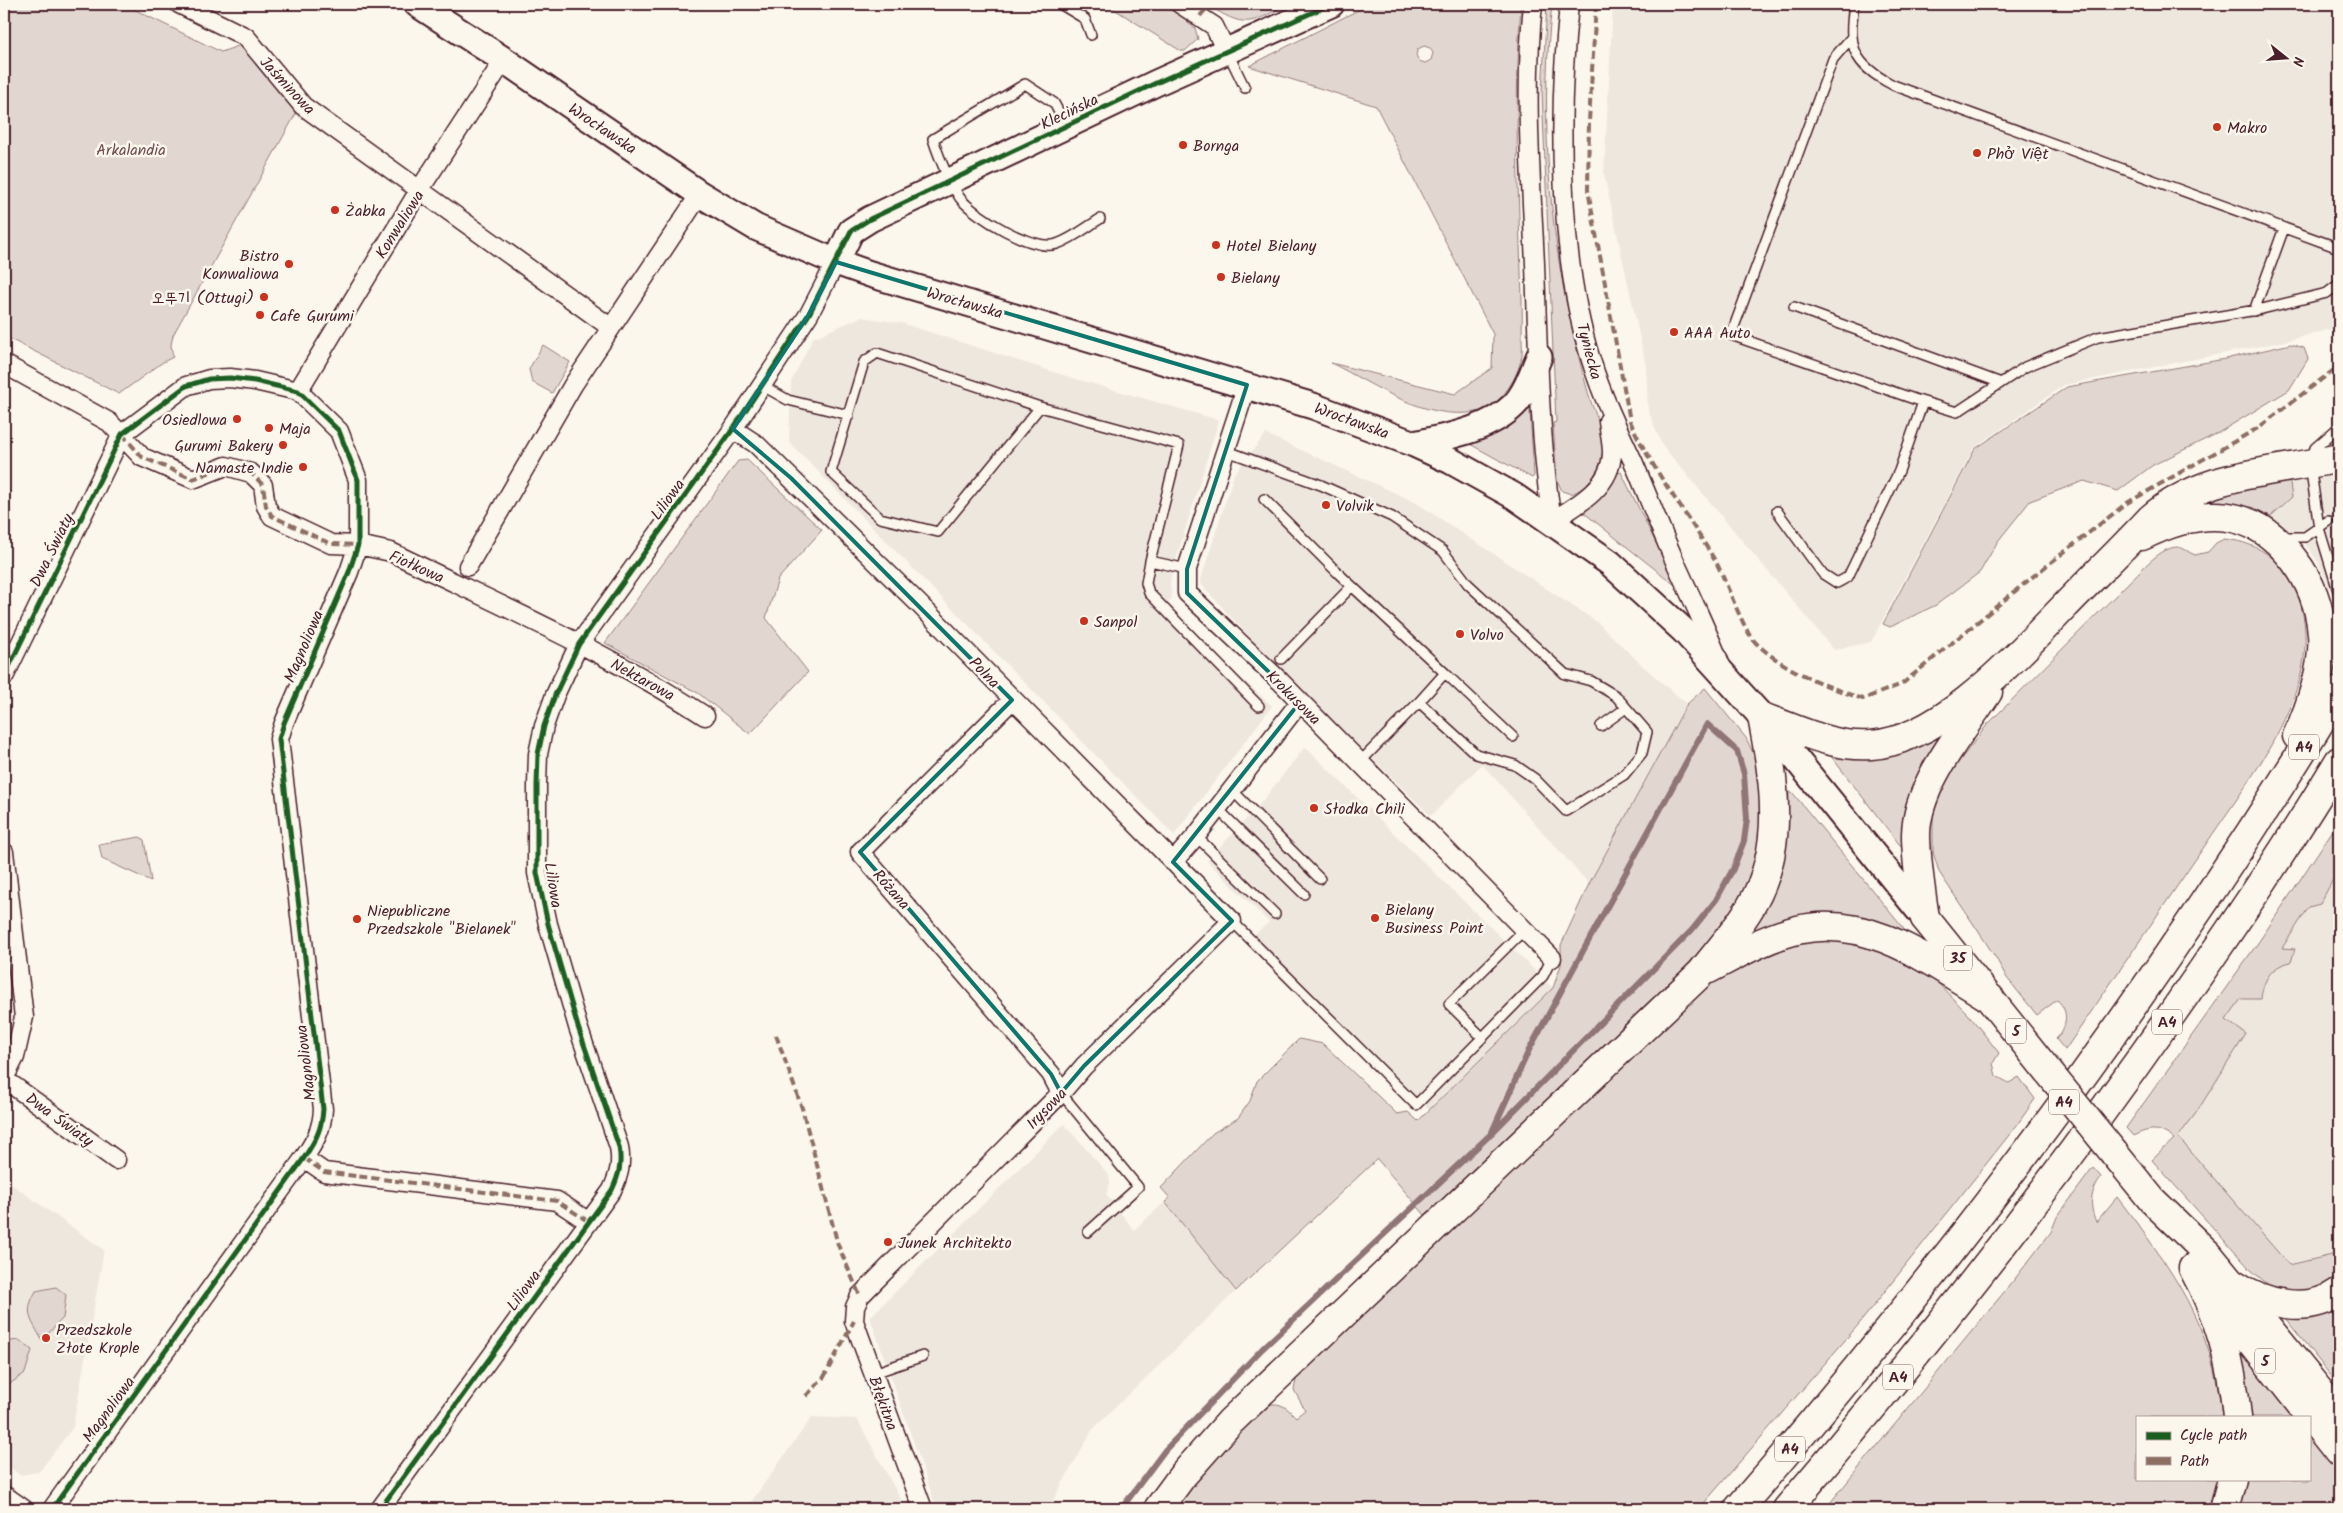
<svg xmlns="http://www.w3.org/2000/svg" width="2343" height="1513" font-family="Kalam,'Poor Story',sans-serif">
<style>
.built{fill:#eee7de}
.green{fill:#e2d7d0;stroke:#967b7e;fill-rule:evenodd}
.lines{fill:none;stroke-linecap:round;stroke-linejoin:round}
.stream{stroke:#907477;stroke-width:6}
.lane-casing{stroke:#4a1f2b;stroke-width:12}
.street-casing{stroke:#4a1f2b;stroke-width:21}
.secondary-casing{stroke:#4a1f2b;stroke-width:29}
.primary-casing{stroke:#4a1f2b;stroke-width:31}
.highway-casing{stroke:#4a1f2b;stroke-width:31}
.lane{stroke:#fbf7ec;stroke-width:9}
.street{stroke:#fbf7ec;stroke-width:18}
.secondary{stroke:#fbf7ec;stroke-width:25}
.primary{stroke:#fbf7ec;stroke-width:28}
.highway{stroke:#fbf7ec;stroke-width:28}
.primary-bridge-casing{stroke:#4a1f2b;stroke-width:31;stroke-linecap:butt}
.primary-bridge{stroke:#fbf7ec;stroke-width:28}
.quiet{stroke:#8d6e63;stroke-width:4;stroke-dasharray:8 4;stroke-linecap:butt}
.cycleway-casing{stroke:#fbf7ec;stroke-width:8}
.cycleway{stroke:#1b5e20;stroke-width:5}
.marked{fill:none;stroke:#0f766e;stroke-width:4;stroke-linejoin:round}
.poi-dot{fill:#c8321e;stroke:#fbf7ec;stroke-width:2}
.labels{text-anchor:middle;stroke-width:5;stroke-linejoin:round;paint-order:stroke}
.shield{fill:#fbf7ec;stroke:#7f6065;stroke-width:1}
.shield-label{font-size:15px;font-weight:bold;fill:#4a1f2b}
.street-label{font-size:16px;fill:#4a1f2b;stroke:#fbf7ec}
.poi-label{font-size:16px;fill:#4a1f2b;stroke:#fbf7ec;text-anchor:start}
.park-label{font-size:16px;fill:#704d54;stroke:#fbf7ec}
</style>
<rect width="100%" height="100%" fill="#fbf7ec"/>
<filter id="ink" filterUnits="userSpaceOnUse"><feTurbulence type="fractalNoise" baseFrequency=".02" numOctaves="2"/><feDisplacementMap in="SourceGraphic" scale="10" xChannelSelector="R" yChannelSelector="G"/><feConvolveMatrix kernelMatrix="1 2 1 2 8 2 1 2 1" color-interpolation-filters="sRGB"/></filter>
<g filter="url(#ink)">
<path class="built" d="M1613 4H2339V327L2281 342 2064 385 1974 448 1871 642 1834 650 1662 445 1648 410 1646 366 1604 174Z
M861 317 901 323 1069 377 1219 420 1171 576 1170 585 1172 598 1166 604 1216 655 1272 706 1174 835 789 442 791 382 813 338Z
M1266 434 1415 502 1597 622 1645 668 1687 704 1589 884 1482 764 1431 816 1264 653 1200 583 1234 474Z
M2339 466V609L2317 560 2308 548 2292 532 2272 519 2271 516 2292 497 2289 478Z
M1305 747 1553 988 1429 1110 1254 935 1269 922 1207 861 1260 804Z
M2339 851V1247L2332 1255 2289 1265 2149 1107Z
M1064 1124 1109 1175 1110 1183 1106 1194 1134 1230 1165 1202 1236 1291 1093 1429 1048 1509H937L870 1317Z
M4 1179 104 1250 73 1427 39 1472 20 1475 4 1463Z
M812 1417 857 1419 906 1509H746Z"/>
<path class="green" d="M4 4H123L221 52 241 45 299 108 173 335 171 345 173 357 163 362 119 394 4 336Z
M1106 4H1156L1189 18 1187 21 1195 28 1198 39 1185 51H1181Z
M1205 4H1288C1247 26 1246 28 1205 4Z
M1370 4H1521C1515 85 1517 165 1520 246 1521 277 1523 307 1522 338 1522 345 1523 353 1521 360 1516 381 1498 409 1476 412 1425 421 1375 385 1331 363L1455 394 1492 368 1493 334 1376 106 1249 66ZM1424 46 1430 48 1433 53 1431 60 1425 63 1419 61 1416 55 1418 49Z
M1547 4H1552C1541 102 1547 204 1566 301 1573 333 1580 365 1589 396 1595 415 1606 434 1603 455 1601 470 1586 489 1571 494L1562 491 1557 480 1553 423 1556 422 1542 92Z
M2291 344 2304 348 2308 359 2289 390 2218 433 2153 465 2118 491 2084 481 2030 501 1998 541 1980 572 1936 605 1890 627 1883 624 1975 449 2067 387 2225 359Z
M543 345 570 362 552 393 532 382 529 369Z
M1526 409 1530 411 1534 476 1532 478 1468 443 1498 432Z
M747 460 822 530 778 579 766 618 808 672 750 734 698 693 605 643 738 461Z
M1621 472 1676 584 1675 585 1583 512 1607 488 1617 473Z
M2289 478 2292 497 2271 516 2242 505 2201 503V500Z
M2224 539C2300 546 2318 626 2297 688 2278 745 2239 795 2206 844 2159 913 2112 981 2065 1050L2056 1039C2067 1028 2070 1011 2057 1000L2037 1015 2007 978 1996 958 1939 872 1933 852V816L1940 794 1951 772 1987 725 2130 581C2142 570 2160 547 2178 547 2185 548 2189 553 2195 555L2208 552 2216 543Z
M1705 688 1746 738 1756 759 1765 818 1753 875 1732 913 1707 944 1683 969 1425 1215 1377 1159 1236 1291 1165 1202 1170 1198 1161 1188 1213 1133 1238 1118 1250 1101 1257 1081 1299 1039 1323 1044 1397 1114 1408 1112 1418 1121 1553 988 1561 965V945L1589 884 1687 704Z
M1948 728 1903 849 1830 755Z
M1789 792H1792L1907 933 1905 934 1745 936 1778 878 1787 843Z
M2339 810V868L2320 904 2309 907 2282 948 2295 949 2291 962C2271 966 2263 980 2261 999H2241L2226 1020 2246 1034 2196 1113 2178 1137 2289 1265 2332 1255 2339 1247V1283L2293 1296 2270 1286 2251 1270 2152 1160 2174 1139C2159 1127 2149 1128 2133 1136L2126 1128 2260 940 2339 821 2335 817Z
M140 837 144 840 151 881 102 859 99 844Z
M1838 938 1875 945 1928 973 1969 1015 1999 1053 1993 1063 1996 1076 2009 1083 2019 1077 2035 1099 2017 1125 1859 1324 1699 1509H1176C1189 1490 1253 1407 1273 1404 1283 1403 1290 1411 1296 1417L1305 1410 1294 1390 1297 1375 1694 998 1723 975 1777 946Z
M2093 1168 2101 1177C2090 1192 2089 1205 2096 1222L2117 1197C2171 1268 2213 1324 2222 1417H2137V1479H2217L2208 1509H1825L2014 1280 2051 1232 2057 1217Z
M56 1287 66 1295 63 1318 42 1340C31 1319 23 1314 36 1291Z
M2339 1307V1386L2285 1318V1316Z
M19 1340 32 1350 25 1373 4 1388V1342Z
M2240 1347 2295 1417H2246L2235 1348Z
M2309 1434 2339 1472V1509H2232L2241 1479H2309Z"/>
<g class="lines">
<path class="stream" d="M1121 1509 1165 1450 1262 1349 1491 1134 1692 930 1716 900 1733 869 1744 841 1747 819 1744 774 1737 751 1707 724 1529 1050 1491 1134"/>
<defs>
<path id="lane" d="M1060 4 1085 19 1091 35
M1854 4C1848 47 1852 64 1893 85L2339 248
M1851 38 1833 59 1731 335 1914 399 1957 412 2025 367 2098 337 2262 309 2327 293 2339 284
M1228 53 1245 88
M1065 124 1054 103 1025 84 933 139C940 160 948 180 960 198 974 216 1034 252 1057 244 1072 239 1087 227 1100 219
M1794 307 2001 383
M2254 311 2284 228
M877 353 1040 407 938 532 880 518 831 472 864 362Z
M761 385 788 400 849 415
M1040 407 1179 445 1150 561 1187 569
M2339 427 2315 448 2310 464 2319 528 2339 594
M1227 451 1321 485 1392 517 1443 551 1468 584 1565 674 1591 681 1616 696 1647 732 1642 753 1624 775 1566 811 1535 779 1515 765 1476 754 1419 702 1445 673 1339 574 1264 499
M1777 511 1823 574 1837 583 1848 577 1899 471 1923 402
M2282 537H2305L2328 521
M1150 561 1146 583 1149 593 1259 706
M2330 636 2339 618
M1281 659 1352 586
M1445 673 1513 737
M1601 726 1626 708
M1360 762 1419 702
M1231 789 1320 879
M1217 808 1304 894
M1196 836 1275 914
M1232 921 1416 1105 1543 976 1552 958
M1483 1038 1449 1004 1525 929
M1061 1093 1138 1187 1088 1232
M874 1373 923 1356"/>
<path id="street" d="M179 4 246 37 303 106 610 327
M1180 4 1214 26 1226 51
M1533 4C1524 90 1531 178 1535 264 1538 350 1539 436 1552 521 1578 505 1611 487 1612 453 1612 442 1609 431 1608 421
M1569 4C1558 112 1558 256 1591 360 1602 396 1617 427 1633 461 1648 496 1661 531 1677 566 1692 599 1708 632 1721 666
M4 364 109 422 142 457 193 479 226 466 251 473 263 485 266 506 272 516 331 544 358 545 391 552C497 604 606 651 705 716
M1247 385 1187 569V593L1280 681 1552 958
M298 391 420 189 504 60
M733 429 756 444 918 603 1232 921 1084 1066 1061 1093 860 1296 855 1307 854 1321 923 1509
M468 566 573 385 700 194
M4 677 122 434 186 386 209 379 230 378 255 381 298 391 339 431 358 480V545L349 572 284 723 279 739 323 1109C322 1130 315 1141 304 1158L52 1509
M1012 700 860 852 1051 1074 1061 1093
M4 852 24 1017 15 1057 4 1079
M1173 862 1196 836 1300 702
M4 1079 116 1160
M304 1158 324 1172 557 1201 589 1222
M4 1495 24 1509
M380 1509 612 1190C619 1175 622 1164 619 1147L578 1027 548 924 537 873V785L538 754 544 726 555 695 579 644 733 429 809 314 836 262"/>
<path id="secondary" d="M417 4 504 60 700 194 755 227 836 262 870 274 1313 406 1414 444 1451 461 1514 496 1610 563 1684 631 1762 717 1925 918
M836 262 851 231 870 219 1156 83 1331 4
M1414 444C1446 437 1489 430 1514 405 1526 393 1532 373 1539 357"/>
<path id="primary" d="M1925 918 2042 1064
M2114 1153 2152 1200 2209 1255 2339 1415
M2208 1287 2339 1453"/>
<path id="highway" d="M2142 536C2200 507 2253 505 2294 560 2311 582 2320 607 2322 634 2325 665 2310 708 2297 736
M1762 717C1797 729 1833 748 1871 745 1943 740 2017 655 2065 606 2093 577 2122 549 2150 519 2202 472 2274 473 2339 458
M1925 918C1921 891 1916 862 1916 834 1917 784 1961 733 1988 692
M1709 969C1738 954 1765 938 1797 930 1869 913 1932 963 1990 998
M2193 1268C2219 1316 2232 1362 2237 1417
M2233 1283C2264 1304 2307 1315 2339 1292
M1158 1509 1183 1475 1230 1422 1701 973C1718 951 1737 930 1751 906 1786 848 1774 779 1762 717
M1738 1509C1960 1253 2163 981 2339 691
M1787 1509C1924 1349 2054 1183 2174 1011 2231 929 2288 846 2339 761
M2224 1509 2232 1479"/>
</defs>
<use href="#lane" class="lane-casing"/>
<use href="#street" class="street-casing"/>
<use href="#secondary" class="secondary-casing"/>
<use href="#primary" class="primary-casing"/>
<use href="#highway" class="highway-casing"/>
<use href="#lane" class="lane"/>
<use href="#street" class="street"/>
<use href="#secondary" class="secondary"/>
<use href="#primary" class="primary"/>
<use href="#highway" class="highway"/>
<defs>
<path id="primary-bridge" d="M2042 1064 2114 1153"/>
</defs>
<use href="#primary-bridge" class="primary-bridge-casing"/>
<use href="#primary-bridge" class="primary-bridge"/>
<path class="quiet" d="M1596 4 1589 121 1588 190 1630 421C1653 472 1689 516 1717 564 1727 583 1743 630 1756 643 1785 671 1826 686 1863 699L1902 684 2036 574 2127 503 2258 428 2339 366
M1200 16 1210 4
M122 434 142 457 193 479 226 466 251 473 263 485 266 506 272 516 331 544 358 545
M4 948 16 949
M776 1035 802 1108 838 1245 860 1296
M304 1158 324 1172 557 1201 589 1222
M806 1396 824 1377 854 1321"/>
<defs>
<path id="cycleway" d="M4 677 122 434 186 386 209 379 230 378 255 381 298 391 339 431 358 480V545L349 572 284 723 279 739 323 1109C322 1130 315 1141 304 1158L52 1509
M380 1509 612 1190C619 1175 622 1164 619 1147L578 1027 548 924 537 873V785L538 754 544 726 555 695 579 644 733 429 809 314 851 231 870 219 1156 83 1331 4"/>
</defs>
<use href="#cycleway" class="cycleway-casing"/>
<use href="#cycleway" class="cycleway"/>
</g>
</g>
<path class="marked" d="M836 262 1247 385 1187 569V593L1300 702 1173 862 1232 921 1084 1066 1061 1093 1051 1074 860 852 1012 700 791 478 733 429 809 314Z"/>
<g class="poi-dot">
<circle cx="2217" cy="127" r="5"/>
<circle cx="1183" cy="145" r="5"/>
<circle cx="1977" cy="153" r="5"/>
<circle cx="335" cy="210" r="5"/>
<circle cx="1216" cy="245" r="5"/>
<circle cx="289" cy="264" r="5"/>
<circle cx="1221" cy="277" r="5"/>
<circle cx="264" cy="297" r="5"/>
<circle cx="260" cy="315" r="5"/>
<circle cx="1674" cy="332" r="5"/>
<circle cx="237" cy="419" r="5"/>
<circle cx="269" cy="428" r="5"/>
<circle cx="283" cy="445" r="5"/>
<circle cx="303" cy="467" r="5"/>
<circle cx="1326" cy="505" r="5"/>
<circle cx="1084" cy="621" r="5"/>
<circle cx="1460" cy="634" r="5"/>
<circle cx="1314" cy="808" r="5"/>
<circle cx="1375" cy="918" r="5"/>
<circle cx="357" cy="919" r="5"/>
<circle cx="888" cy="1242" r="5"/>
<circle cx="46" cy="1338" r="5"/>
</g>
<g class="labels">
<g class="shield">
<rect x="2289" y="734.5" width="30" height="25" rx="4"/>
<rect x="1944" y="945.5" width="28" height="25" rx="4"/>
<rect x="2152" y="1009.5" width="30" height="25" rx="4"/>
<rect x="2006" y="1018.5" width="20" height="25" rx="4"/>
<rect x="2049" y="1089.5" width="30" height="25" rx="4"/>
<rect x="2255" y="1348.5" width="20" height="25" rx="4"/>
<rect x="1883" y="1364.5" width="30" height="25" rx="4"/>
<rect x="1775" y="1436.5" width="30" height="25" rx="4"/>
</g>
<g class="shield-label">
<text x="2304" y="752">A4</text>
<text x="1958" y="963">35</text>
<text x="2167" y="1027">А4</text>
<text x="2016" y="1036">5</text>
<text x="2064" y="1107">A4</text>
<text x="2265" y="1366">5</text>
<text x="1898" y="1382">А4</text>
<text x="1790" y="1454">A4</text>
</g>
<g class="street-label">
<text transform="translate(288 85) rotate(47)" y="6">Jaśminowa</text>
<text transform="translate(1069 111) rotate(-26)" y="6">Klecińska</text>
<text transform="translate(603 128) rotate(34)" y="6">Wrocławska</text>
<text transform="translate(399 224) rotate(-58)" y="6">Konwaliowa</text>
<text transform="translate(965 302) rotate(16)" y="6">Wrocławska</text>
<text transform="translate(1590 351) rotate(75)" y="6">Tyniecka</text>
<text transform="translate(1352 420) rotate(20)" y="6">Wrocławska</text>
<text transform="translate(667 499) rotate(-54)" y="6">Liliowa</text>
<text transform="translate(51 550) rotate(-64)" y="6">Dwa Światy</text>
<text transform="translate(417 566) rotate(24)" y="6">Fiołkowa</text>
<text transform="translate(303 646) rotate(-67)" y="6">Magnoliowa</text>
<text transform="translate(985 672) rotate(46)" y="6">Polna</text>
<text transform="translate(643 679) rotate(29)" y="6">Nektarowa</text>
<text transform="translate(1294 697) rotate(45)" y="6">Krokusowa</text>
<text transform="translate(554 885) rotate(81)" y="6">Liliowa</text>
<text transform="translate(892 889) rotate(49)" y="6">Różana</text>
<text transform="translate(305 1063) rotate(-97)" y="6">Magnoliowa</text>
<text transform="translate(1046 1108) rotate(-46)" y="6">Irysowa</text>
<text transform="translate(60 1119) rotate(36)" y="6">Dwa Światy</text>
<text transform="translate(523 1290) rotate(-54)" y="6">Liliowa</text>
<text transform="translate(884 1403) rotate(70)" y="6">Błękitna</text>
<text transform="translate(108 1409) rotate(-54)" y="6">Magnoliowa</text>
</g>
<g class="poi-label">
<text x="2227" y="133">Makro</text>
<text x="1193" y="151">Bornga</text>
<text x="1987" y="159">Phở Việt</text>
<text x="345" y="216">Żabka</text>
<text x="1226" y="251">Hotel Bielany</text>
<text x="279" y="261" text-anchor="end">Bistro<tspan x="279" dy="18">Konwaliowa</tspan></text>
<text x="1231" y="283">Bielany</text>
<text x="254" y="303" text-anchor="end">오뚜기 (Ottugi)</text>
<text x="270" y="321">Cafe Gurumi</text>
<text x="1684" y="338">AAA Auto</text>
<text x="227" y="425" text-anchor="end">Osiedlowa</text>
<text x="279" y="434">Maja</text>
<text x="273" y="451" text-anchor="end">Gurumi Bakery</text>
<text x="293" y="473" text-anchor="end">Namaste Indie</text>
<text x="1336" y="511">Volvik</text>
<text x="1094" y="627">Sanpol</text>
<text x="1470" y="640">Volvo</text>
<text x="1324" y="814">Słodka Chili</text>
<text x="1385" y="915">Bielany<tspan x="1385" dy="18">Business Point</tspan></text>
<text x="367" y="916">Niepubliczne<tspan x="367" dy="18">Przedszkole "Bielanek"</tspan></text>
<text x="898" y="1248">Junek Architekto</text>
<text x="56" y="1335">Przedszkole<tspan x="56" dy="18">Złote Krople</tspan></text>
</g>
<g class="park-label">
<text x="131" y="155">Arkalandia</text>
</g>
</g>
<rect width="2343" height="1513" fill="none" stroke="#fbf7ec" stroke-width="20"/>
<rect x="10" y="10" width="2323" height="1493" fill="none" stroke="#4a1f2b" stroke-width="2" filter="url(#ink)"/>
<rect x="2136" y="1416" width="175" height="65" fill="#fbf7ec" stroke="#b4a19f"/>
<rect x="2146" y="1432" width="25" height="8" fill="#1b5e20" stroke="#b4a19f"/>
<text x="2180" y="1440" font-size="15" fill="#4a1f2b">Cycle path</text>
<rect x="2146" y="1457" width="25" height="8" fill="#8d6e63" stroke="#b4a19f"/>
<text x="2180" y="1466" font-size="15" fill="#4a1f2b">Path</text>
<g transform="translate(2286 58) rotate(107)" stroke="#fbf7ec" stroke-width="4" paint-order="stroke">
<path d="M0-4L9 19L0 12L-9 19Z" fill="#4a1f2b"/>
<text y="-8" font-size="14" font-weight="bold" text-anchor="middle" fill="#4a1f2b">N</text>
</g>
</svg>
